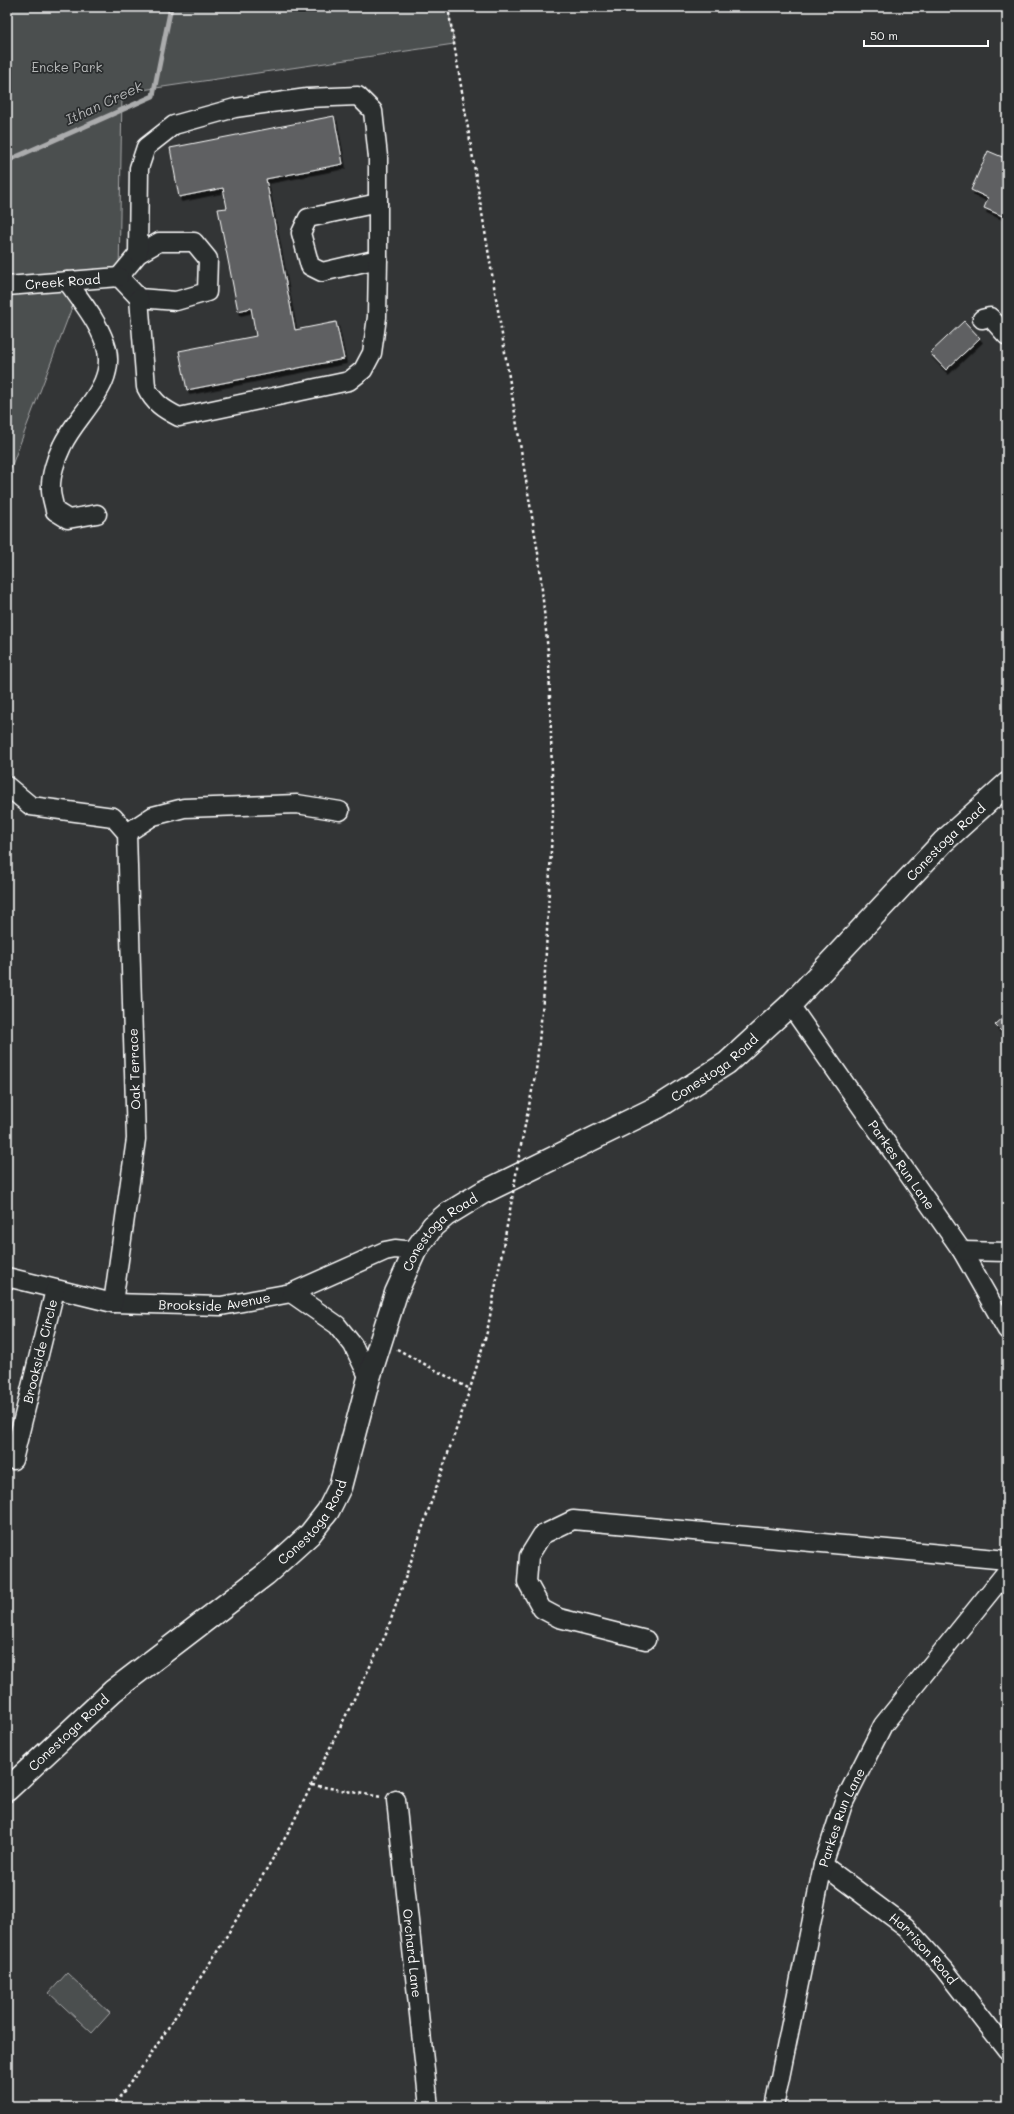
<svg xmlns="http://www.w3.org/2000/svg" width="1014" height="2114" font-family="Mali,sans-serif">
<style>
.green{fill:#4c4f50;stroke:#a6a7a8}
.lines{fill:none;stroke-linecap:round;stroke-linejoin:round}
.stream{stroke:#abacad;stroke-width:5}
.building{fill:#5f6162;stroke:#fff;filter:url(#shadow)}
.minor-casing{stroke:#fff;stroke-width:21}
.major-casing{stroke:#fff;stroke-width:25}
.path{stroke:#fff;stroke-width:2.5;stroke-dasharray:3 3;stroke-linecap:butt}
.minor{stroke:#2a2d2e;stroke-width:18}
.major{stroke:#2a2d2e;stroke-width:22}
.path-bridge{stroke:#fff;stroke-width:2.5;stroke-dasharray:3 3;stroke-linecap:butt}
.labels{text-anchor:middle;stroke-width:3.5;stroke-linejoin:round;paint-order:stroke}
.park-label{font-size:13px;fill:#b7b9b9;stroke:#2a2d2e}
.street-label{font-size:13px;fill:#fff;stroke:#2a2d2e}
.water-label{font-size:14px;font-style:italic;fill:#b2b3b4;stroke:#2a2d2e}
</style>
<defs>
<filter id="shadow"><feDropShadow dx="2.5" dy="4.5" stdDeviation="0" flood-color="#0009"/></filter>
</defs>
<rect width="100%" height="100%" fill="#333536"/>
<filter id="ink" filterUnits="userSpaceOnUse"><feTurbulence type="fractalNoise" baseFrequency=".025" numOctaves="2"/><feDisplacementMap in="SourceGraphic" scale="8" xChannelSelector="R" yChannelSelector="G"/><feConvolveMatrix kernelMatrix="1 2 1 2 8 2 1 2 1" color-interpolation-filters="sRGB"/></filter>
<g filter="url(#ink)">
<path class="green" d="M7 7H448L454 44 122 93 119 277 82 281 7 478Z
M67 1973 110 2013 92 2033 49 1993Z"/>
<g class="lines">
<path class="stream" d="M7 161 153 96 171 7"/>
</g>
<path class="building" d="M334 116 343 164 266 179 295 330 336 322 344 359 187 390 179 351 256 336 251 308 238 311 218 209 227 208 223 188 179 197 170 148Z
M988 151 1007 159V186L1004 193 1007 194V218L984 208 988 198 971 190Z
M964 321 980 338 946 370 930 353Z
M1007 1014V1037L995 1025Z"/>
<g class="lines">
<defs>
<g id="minor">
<path d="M378 203 308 218 301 233 310 266 322 272 378 259"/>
<path d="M159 242H194L208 259 207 292 176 301 139 298 119 277 138 254Z"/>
<path d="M138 254 139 168 146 147 174 125 235 108 307 98 358 96 373 111 378 157V259L377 317 372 353 363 370 349 381 179 417C163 409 154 403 146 387L139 298"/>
<path d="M67 281C81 301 97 320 105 343 120 384 77 413 62 446 56 458 50 477 51 490 51 497 54 504 55 511L68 519 97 514"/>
<path id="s1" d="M7 286 119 277"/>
<path d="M982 319 990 317 1007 336"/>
<path d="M7 786 31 806 113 817 127 833"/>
<path d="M127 833 153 816 184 808 297 804 340 811"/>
<path id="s2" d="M790 1005 962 1251 1007 1330"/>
<path d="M962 1251 1007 1252"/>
<path id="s3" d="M7 1277 113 1303 221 1306 291 1293 385 1251 395 1249 415 1251"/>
<path d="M291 1293 337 1325 353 1345 369 1378"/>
<path d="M113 1303 136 1139 127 833"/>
<path id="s4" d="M13 1460 55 1290"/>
<path d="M646 1640 559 1618 542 1609 527 1582 529 1556 542 1535 573 1520 1007 1560"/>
<path id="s5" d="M396 1800 429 2107"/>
<path id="s6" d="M823 1865 906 1927 944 1969 1007 2050"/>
<path id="s7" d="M774 2107 823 1865 843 1804 883 1725 1007 1571"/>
</g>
<g id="major">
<path id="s8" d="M7 1790 113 1691 266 1574 310 1534 328 1511 340 1487 369 1378 396 1293 415 1251 433 1226 446 1215 482 1193 660 1106 727 1063 790 1005 943 842 1007 784"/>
</g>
</defs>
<use href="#minor" class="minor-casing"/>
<use href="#major" class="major-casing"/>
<path class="path" d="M448 7 539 559 549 662 553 810 544 991 536 1071 520 1150
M397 1349 470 1389
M312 1785 381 1797
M112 2107 148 2059 220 1947 288 1833 386 1634 470 1389 487 1332 512 1199"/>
<use href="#minor" class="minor"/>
<use href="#major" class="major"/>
<path class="path-bridge" d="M512 1199 520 1150"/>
</g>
</g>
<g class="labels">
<g class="park-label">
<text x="67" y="72">Encke Park</text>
</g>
<g class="street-label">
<text dy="5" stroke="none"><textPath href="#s1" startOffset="56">Creek Road</textPath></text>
<text dy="5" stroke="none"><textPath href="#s8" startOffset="1380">Conestoga Road</textPath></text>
<text dy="5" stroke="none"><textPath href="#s8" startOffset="1056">Conestoga Road</textPath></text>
<text transform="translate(134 1069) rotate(-92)" y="5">Oak Terrace</text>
<text dy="5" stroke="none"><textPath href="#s2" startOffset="195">Parkes Run Lane</textPath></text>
<text dy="5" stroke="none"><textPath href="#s8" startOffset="732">Conestoga Road</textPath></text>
<text dy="5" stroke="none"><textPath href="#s3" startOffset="211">Brookside Avenue</textPath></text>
<text dy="5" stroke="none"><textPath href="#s4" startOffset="112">Brookside Circle</textPath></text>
<text dy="5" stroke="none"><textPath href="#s8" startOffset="408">Conestoga Road</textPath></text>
<text dy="5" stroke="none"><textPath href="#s8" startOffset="84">Conestoga Road</textPath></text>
<text dy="5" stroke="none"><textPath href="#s7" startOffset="298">Parkes Run Lane</textPath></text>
<text dy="5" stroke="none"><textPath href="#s6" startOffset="131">Harrison Road</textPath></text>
<text dy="5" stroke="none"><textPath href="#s5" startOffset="154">Orchard Lane</textPath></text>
</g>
<g class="water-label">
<text transform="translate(104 103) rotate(-25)" y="5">Ithan Creek</text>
</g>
</g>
<rect width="1014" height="2114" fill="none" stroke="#2a2d2e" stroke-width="24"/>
<rect x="12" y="12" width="990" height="2090" fill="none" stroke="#fff" stroke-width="1.5" filter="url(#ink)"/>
<path d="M864 40v6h124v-6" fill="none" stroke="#ffffff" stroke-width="2"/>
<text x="870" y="40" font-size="12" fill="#ffffff" stroke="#2a2d2e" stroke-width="3" paint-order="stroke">50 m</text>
</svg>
